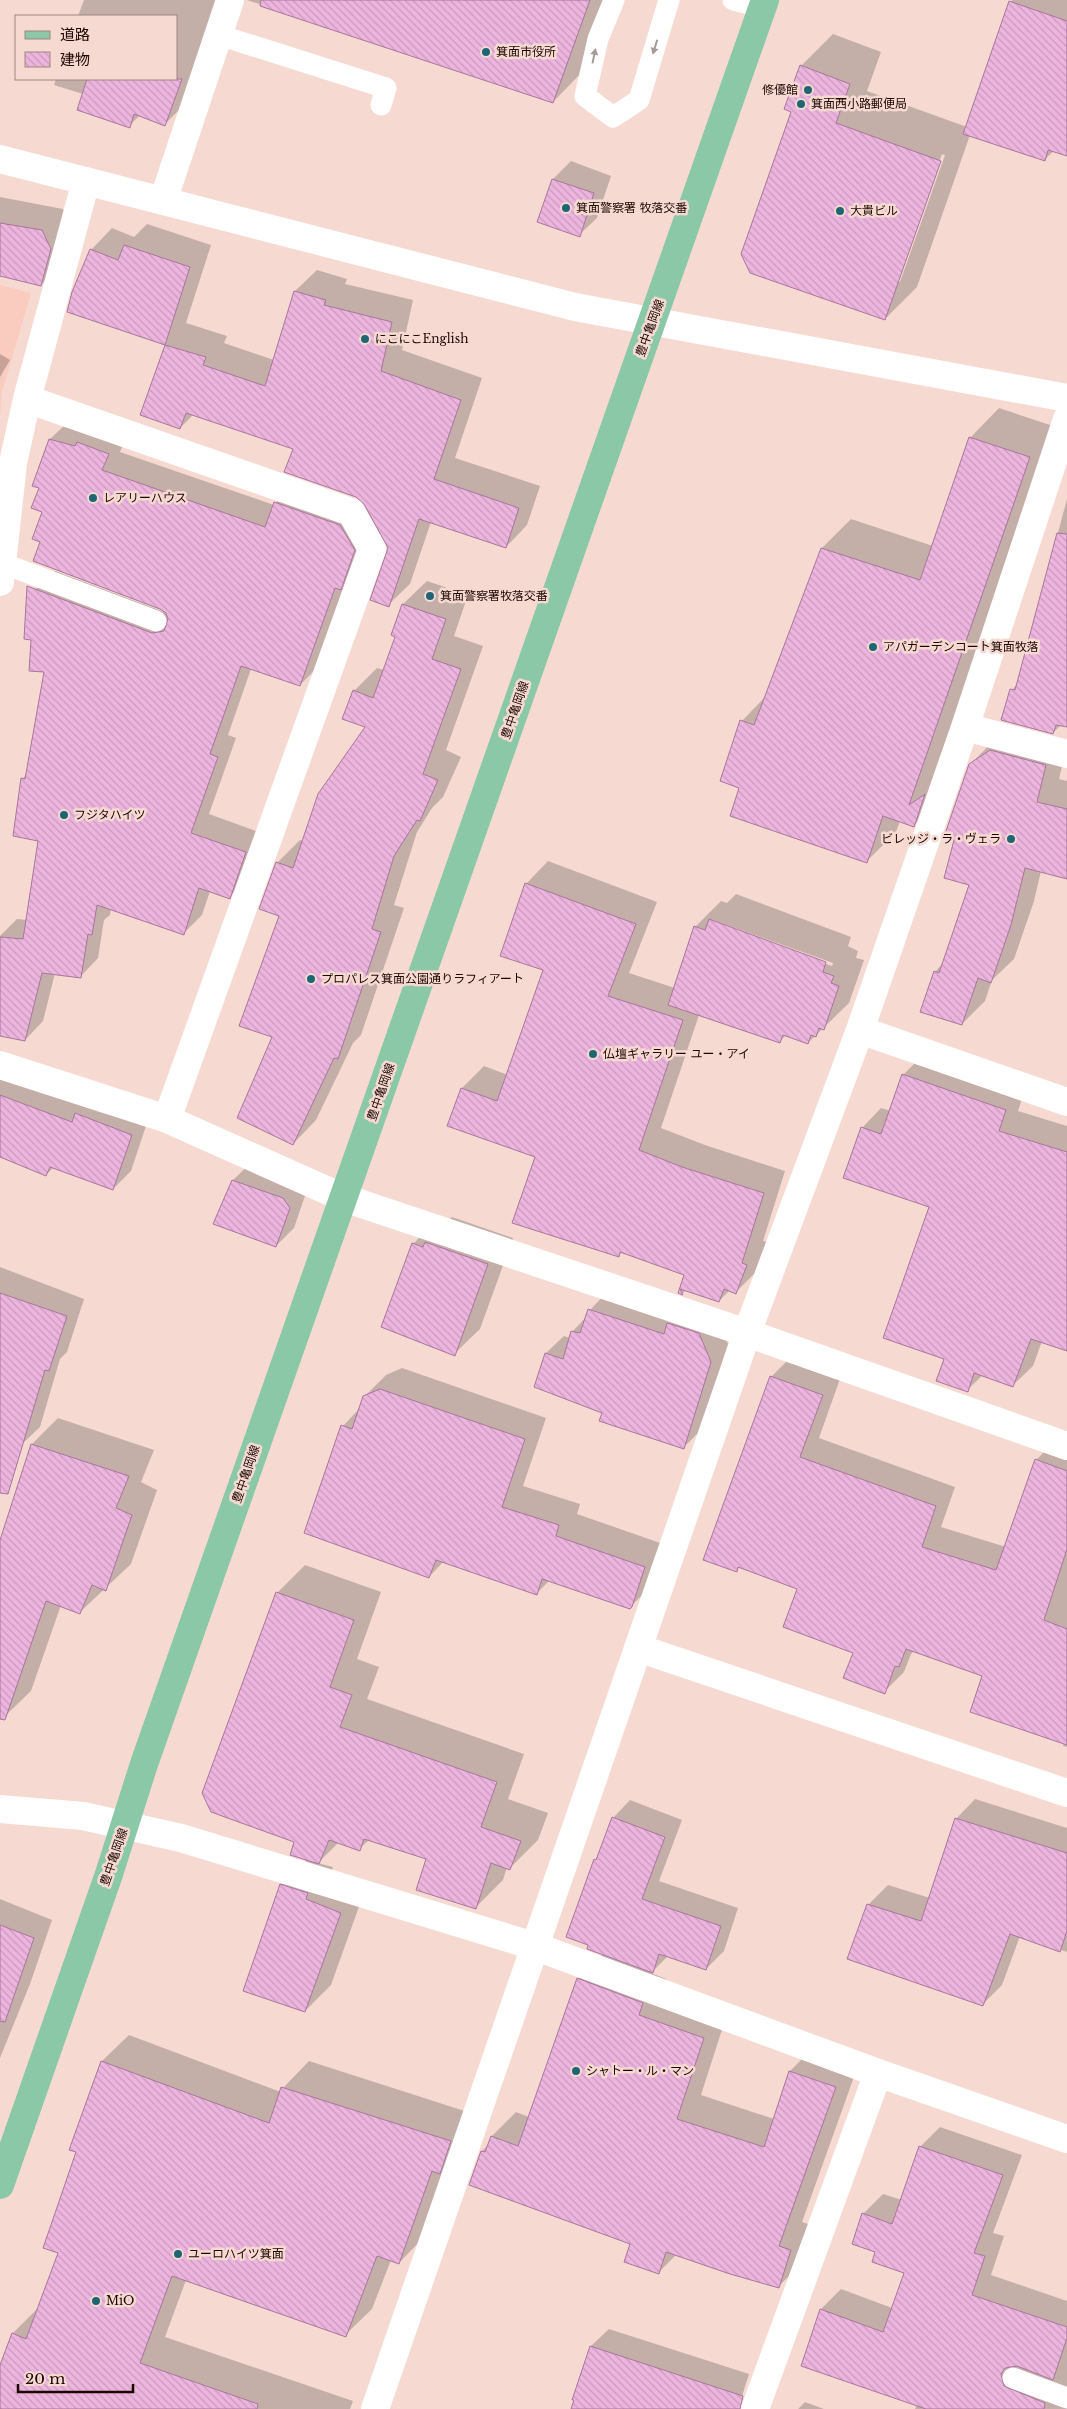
<svg xmlns="http://www.w3.org/2000/svg" width="1067" height="2409" font-family="'Libre Baskerville','Noto Sans JP',serif">
<style>
.built{fill:#facbbf}
.shadow{fill:#0003;fill-rule:evenodd}
.building{fill:url(#building-back-hatch);stroke:#a9759c}
.lines{fill:none;stroke-linecap:round;stroke-linejoin:round}
.service{stroke:#fff;stroke-width:21}
.minor{stroke:#fff;stroke-width:28}
.tertiary{stroke:#fff;stroke-width:28}
.primary{stroke:#8bc8a7;stroke-width:28}
.oneway{fill:#a59c9a}
.poi-dot{fill:#1f6675;stroke:#f6dad2;stroke-width:2}
.labels{text-anchor:middle;stroke-width:5;stroke-linejoin:round;paint-order:stroke}
.poi-label{font-size:12px;fill:#1d0703;stroke:#f6dad2;text-anchor:start}
.street-label{font-size:12px;fill:#1d0703;stroke:#f6dad2}
</style>
<defs>
<pattern id="building-back-hatch" width="6" height="6" patternUnits="userSpaceOnUse" patternTransform="scale(1.25)"><rect width="6" height="6" fill="#ecb5de"/><path d="M-1 5l2 2M0 0l6 6M5-1l2 2" fill="none" stroke="#ca9abd"/></pattern>
</defs>
<rect width="100%" height="100%" fill="#f6dad2"/>
<path class="built" d="M0 285 31 293 2 392 0 417Z"/>
<path class="shadow" d="M84 0H231L197 92 165 124 140 115 129 126 83 94 54 85 56 79H176V16H78Z
M247 0H610L585 69 553 102Z
M1012 0H1067V155L1054 151 1044 160 970 135 917 287 885 319 793 111 801 66 833 34 881 52 867 91 967 127ZM942 154 945 155 900 282H897Z
M571 161 611 176 597 218 579 235 539 221 553 179Z
M0 197 63 209 72 227 62 264 41 285 0 275Z
M147 224 211 245 186 323 227 336 224 343 274 360 295 291 317 270 347 279 345 284 413 300 402 350 482 378 455 458 540 486 527 525 506 547 431 522 410 584 388 605 389 548 365 503 295 448 194 414 180 428 141 415 166 344 68 311 91 250 112 228 134 237Z
M0 354 10 360 0 377Z
M999 408 1059 428 943 796 914 825 900 821 896 832 867 861 741 788 742 721 766 696 822 548 851 519 933 546 970 438Z
M69 421 127 435 120 452 274 505 293 484 373 531 318 667 300 685 251 669 228 735 236 738 209 814 264 834 248 879 229 897 210 891 202 915 184 933 111 908 110 915 104 920 98 958 80 977 55 973 43 1021 25 1040 0 1034V936L17 919 27 920 39 840 22 779 27 774 45 671 30 669 36 589 55 571 167 613 57 543 39 469 50 439Z
M1067 499V726L1061 725 1053 733 1012 690 1018 683Z
M427 581 468 595 454 636 483 646 446 750 461 757 443 797 432 808 417 832 394 905 404 908 361 1035 353 1043 316 1120 293 1144 274 1036 281 916 277 863 300 840 304 841 367 726 354 691 377 668 384 670 397 636 393 634 403 604Z
M993 741 1067 746 1059 779 1067 781V878L1041 871 1034 901 1014 959 992 980 985 1001 962 1024 935 972 944 962 971 884 956 839 970 765Z
M548 861 657 902 629 973 675 988 695 927 721 901 727 903 736 894 851 937 848 946 858 951 856 958 864 960 849 1003 808 1043 786 1035 779 1042 699 1015 661 1128 705 1145 785 1171 763 1241 768 1242 758 1270 736 1292 730 1290 719 1301 686 1290 682 1294 679 1292 685 1274 622 1252 619 1255 537 1156 462 1088 484 1066 508 1075 545 969 526 884ZM713 920 833 963 832 966 711 922Z
M923 1055 1025 1090 1018 1111 1067 1126V1349L1042 1341 1033 1366 1013 1385 983 1375 967 1390 945 1358 930 1206 862 1128 881 1108 891 1111 903 1075Z
M0 1077 149 1117 131 1171 113 1189 54 1167 46 1175 0 1156Z
M251 1163 307 1190 294 1228 276 1246 215 1223 233 1180Z
M452 1217 513 1238 480 1329 454 1354 413 1244 439 1218 447 1221Z
M0 1267 84 1299 67 1352 60 1359 40 1427 22 1444 0 1436Z
M607 1292 717 1316 728 1344 701 1430 684 1447 603 1412 546 1353 564 1336 570 1338 573 1331 587 1316 590 1310Z
M791 1357 841 1376 819 1438 955 1487 941 1527 1006 1547 1036 1460 1056 1440 1067 1444V1747L1063 1746 1064 1743 984 1675 914 1651 911 1654 904 1672 884 1692 854 1652 799 1588 740 1567 737 1570 771 1377Z
M402 1368 546 1418 523 1486 580 1504 577 1514 666 1545 654 1584 631 1606 550 1580 537 1593 444 1561 429 1577 343 1426 360 1408 364 1397 386 1375Z
M58 1418 154 1450 141 1482 157 1490 131 1564 80 1612 61 1605 31 1691 5 1716 0 1715V1544L32 1444Z
M305 1565 381 1592 357 1659 379 1667 367 1699 524 1754 508 1799 548 1813 538 1840 510 1868 507 1867 503 1880 475 1908 428 1859 369 1840 359 1849 339 1842 318 1863 333 1867 331 1873 366 1887 331 1985 305 2011 281 1885 307 1859 296 1841 277 1593Z
M975 1799 1067 1828V1952L1020 1936 1002 1985 983 2004 868 1905 888 1885 930 1898 956 1819Z
M630 1800 682 1820 659 1881 738 1908 724 1951 706 1969 668 1956 651 1973 666 1979 662 1991 727 2014 701 2095 774 2119 790 2071 814 2047 859 2063 802 2222 814 2226 803 2262 779 2286 677 2254 658 2273 632 2243 471 2184 482 2151 488 2145 492 2136 516 2112 529 2117 578 1979 603 1954 595 1860 599 1856 613 1818Z
M0 1899 52 1920 30 1984 0 2058Z
M129 2035 281 2092 283 2088 309 2061 477 2115 425 2236 399 2263 391 2260 372 2309 345 2335 186 2280 165 2337 353 2401 350 2409H9L0 2406V2369L13 2333 39 2307 59 2252 78 2151 71 2149 102 2061Z
M940 2127 1022 2155 993 2233 1004 2236 991 2275 1067 2301V2409H915L917 2405 821 2309 841 2289 892 2308 905 2272 877 2251 863 2214 883 2194 902 2200 920 2147Z
M609 2329 749 2374 738 2409H572L591 2346Z
M805 2402 824 2409H798Z"/>
<path class="building" d="M261 0H590L553 103 260 6Z
M1009 1 1067 21V156L1048 150 1045 161 963 134Z
M800 65 850 84 836 123 941 161 885 320 750 273 741 254 791 112 784 109Z
M87 79H182L165 126 134 114 130 128 77 110Z
M552 179 594 193 580 237 537 222Z
M0 223 42 230 51 249 41 286 0 276Z
M124 245 190 267 165 345 206 357 203 365 265 386 294 291 326 300 324 305 392 322 381 371 461 400 434 479 519 508 506 548 419 519 389 607 370 600 388 548 364 504 356 497 284 472 293 449 186 413 180 429 140 415 165 345 67 312 72 292 90 249 118 260Z
M969 437 1030 457 909 805 925 794 914 827 883 816 867 863 730 816 739 788 720 781 740 720 754 725 821 548 920 580Z
M49 439 75 446 77 442 109 454 102 470 265 527 274 502 340 525 355 550 341 590 335 588 300 686 241 666 210 754 218 757 191 833 246 852 230 899 199 888 184 935 97 905 92 935 88 934 81 978 42 973 25 1041 0 1036V937L23 939 38 841 13 836 21 778 25 779 44 672 29 671 31 640 24 639 27 586 152 633 164 631 168 619 166 613 160 609 33 561 40 542 32 539 42 512 31 508 39 488 32 486Z
M1057 533 1067 534V727L1056 725 1053 734 1001 720 1010 689 1015 690Z
M402 604 446 619 432 659 461 669 423 774 438 780 420 821 417 820 394 856 372 929 381 932 338 1059 334 1058 293 1145 237 1118 272 1037 239 1026 279 916 259 909 276 862 293 868 318 794 365 727 342 719 353 690 373 698 395 637 391 635Z
M990 750 1046 765 1037 802 1067 809V879L1025 868 1011 925 991 983 978 978 962 1025 920 1012 934 971 939 973 969 885 944 878 954 840 944 837 969 764Z
M525 883 636 924 608 996 683 1020 639 1150 682 1167 764 1193 742 1263 747 1265 736 1294 724 1289 719 1302 680 1289 683 1295 678 1293 684 1275 620 1252 619 1257 512 1223 535 1157 447 1126 461 1088 497 1101 543 970 500 956Z
M709 919 826 962 823 972 834 976 831 983 839 986 824 1030 819 1028 816 1037 811 1035 808 1044 783 1035 780 1043 668 1005 694 926 705 930Z
M902 1074 1006 1110 999 1131 1067 1152V1351L1031 1339 1013 1387 974 1373 968 1392 936 1381 944 1359 883 1338 929 1207 843 1178 861 1127 881 1134Z
M0 1095 72 1122 75 1113 132 1135 113 1190 50 1167 46 1176 0 1157Z
M232 1180 283 1198 290 1208 276 1247 213 1224Z
M425 1242 488 1264 455 1356 381 1327 412 1243 423 1247Z
M0 1293 67 1316 49 1371 45 1370 8 1494 0 1493Z
M588 1309 664 1334 667 1323 699 1333 711 1362 684 1449 599 1421 602 1413 534 1387 545 1353 563 1359 571 1331 580 1333Z
M770 1376 823 1395 800 1457 936 1506 922 1547 996 1570 1035 1459 1067 1471V1549L1044 1620 1067 1629V1745L970 1712 982 1676 906 1649 899 1667 895 1666 885 1694 843 1678 853 1653 783 1627 797 1589 738 1567 737 1572 703 1560Z
M380 1389 525 1439 502 1507 559 1525 556 1536 645 1567 632 1607 630 1609 542 1579 537 1595 436 1560 429 1578 304 1533 341 1425 352 1429 363 1396Z
M31 1444 129 1476 116 1508 132 1515 106 1591 92 1585 80 1614 46 1601 5 1720 0 1719V1540Z
M276 1592 354 1620 330 1687 352 1695 340 1727 497 1782 481 1827 521 1841 510 1870 491 1863 476 1909 416 1890 426 1859 364 1839 360 1851 329 1840 319 1864 290 1855 294 1842 211 1812 202 1793Z
M612 1817 665 1837 642 1899 721 1926 706 1970 659 1954 653 1973 587 1949 588 1945 566 1937 594 1859 596 1860Z
M955 1818 1067 1853V1931L1060 1952 1010 1934 983 2006 847 1959 867 1904 921 1921Z
M280 1884 308 1893 306 1899 341 1913 305 2012 243 1991Z
M0 1925 34 1938 5 2022 0 2021Z
M577 1978 643 2003 639 2015 704 2038 677 2119 764 2147 789 2071 836 2087 779 2246 791 2250 779 2288 730 2274 666 2252 659 2274 624 2262 630 2244 469 2185 481 2151 485 2152 491 2136 518 2146Z
M101 2061 269 2123 281 2087 451 2141 440 2174 432 2171 399 2264 377 2256 346 2337 172 2276 140 2363 258 2404 257 2409H0V2365L12 2333 26 2339 58 2253 43 2248 76 2152 69 2150Z
M919 2146 1003 2175 974 2253 985 2256 972 2295 1067 2327V2338L1053 2380 1017 2366 1005 2368 1001 2374 1004 2386 1045 2403 1044 2409H926L801 2366 820 2309 883 2332 904 2273 872 2262 875 2252 852 2244 862 2213 892 2224Z
M590 2346 743 2396 740 2409H571L574 2400H572Z"/>
<g class="lines">
<path class="service" d="M614 0 598 39 585 96 613 117 639 100 669 0
M733 0 762 8
M219 35 386 88 381 105
M2 563 156 621
M1013 2378 1067 2398"/>
<path class="minor" d="M163 201 230 0
M27 399 351 512 372 549 167 1119
M0 582 13 463 27 399 86 181
M965 727 1067 754
M860 1030 1067 1102
M0 1065 167 1119 344 1198 747 1333 1067 1446
M638 1648 1067 1793
M0 1809 83 1816 181 1838 534 1946 878 2073 1067 2139
M375 2409 747 1333 860 1030 965 727 1067 419
M755 2409 878 2073"/>
<path class="tertiary" d="M0 159 575 307 1067 398"/>
<path class="primary" d="M0 2185 109 1874 144 1764 765 0"/>
</g>
<defs><path id="oneway-solid" d="M-6-.8H1V-3.2L6.5 0L1 3.2V.8H-6Z" transform="scale(1.25)"/></defs>
<g class="oneway">
<use href="#oneway-solid" transform="translate(655 47) rotate(107)"/>
<use href="#oneway-solid" transform="translate(594 56) rotate(-78)"/>
</g>
<g class="poi-dot">
<circle cx="486" cy="52" r="5"/>
<circle cx="808" cy="90" r="5"/>
<circle cx="801" cy="104" r="5"/>
<circle cx="566" cy="208" r="5"/>
<circle cx="840" cy="211" r="5"/>
<circle cx="365" cy="339" r="5"/>
<circle cx="93" cy="498" r="5"/>
<circle cx="430" cy="596" r="5"/>
<circle cx="873" cy="647" r="5"/>
<circle cx="64" cy="815" r="5"/>
<circle cx="1011" cy="839" r="5"/>
<circle cx="311" cy="979" r="5"/>
<circle cx="593" cy="1054" r="5"/>
<circle cx="576" cy="2071" r="5"/>
<circle cx="178" cy="2254" r="5"/>
<circle cx="96" cy="2301" r="5"/>
</g>
<g class="labels">
<g class="poi-label">
<text x="496" y="56">箕面市役所</text>
<text x="798" y="94" text-anchor="end">修優館</text>
<text x="811" y="108">箕面西小路郵便局</text>
<text x="576" y="212">箕面警察署 牧落交番</text>
<text x="850" y="215">大貴ビル</text>
<text x="375" y="343">にこにこEnglish</text>
<text x="103" y="502">レアリーハウス</text>
<text x="440" y="600">箕面警察署牧落交番</text>
<text x="883" y="651">アパガーデンコート箕面牧落</text>
<text x="74" y="819">フジタハイツ</text>
<text x="1001" y="843" text-anchor="end">ビレッジ・ラ・ヴェラ</text>
<text x="321" y="983">プロパレス箕面公園通りラフィアート</text>
<text x="603" y="1058">仏壇ギャラリー ユー・アイ</text>
<text x="586" y="2075">シャトー・ル・マン</text>
<text x="188" y="2258">ユーロハイツ箕面</text>
<text x="106" y="2305">MiO</text>
</g>
<g class="street-label">
<text transform="translate(650 328) rotate(-70)" y="4">豊中亀岡線</text>
<text transform="translate(515 710) rotate(-71)" y="4">豊中亀岡線</text>
<text transform="translate(381 1092) rotate(-71)" y="4">豊中亀岡線</text>
<text transform="translate(246 1474) rotate(-71)" y="4">豊中亀岡線</text>
<text transform="translate(114 1857) rotate(-71)" y="4">豊中亀岡線</text>
</g>
</g>
<rect x="15" y="15" width="162" height="65" fill="#f6dad2" stroke="#9f867f"/>
<rect x="25" y="31" width="25" height="8" fill="#8bc8a7" stroke="#9f867f"/>
<text x="60" y="40" font-size="15" fill="#1d0703">道路</text>
<rect x="25" y="52" width="25" height="15" fill="url(#building-back-hatch)" stroke="#9f867f"/>
<text x="60" y="65" font-size="15" fill="#1d0703">建物</text>
<path d="M18 2384v8h115v-8" fill="none" stroke="#1d0703" stroke-width="2.5"/>
<text x="25" y="2384" font-size="15" fill="#1d0703" stroke="#f6dad2" stroke-width="4" paint-order="stroke">20 m</text>
</svg>
